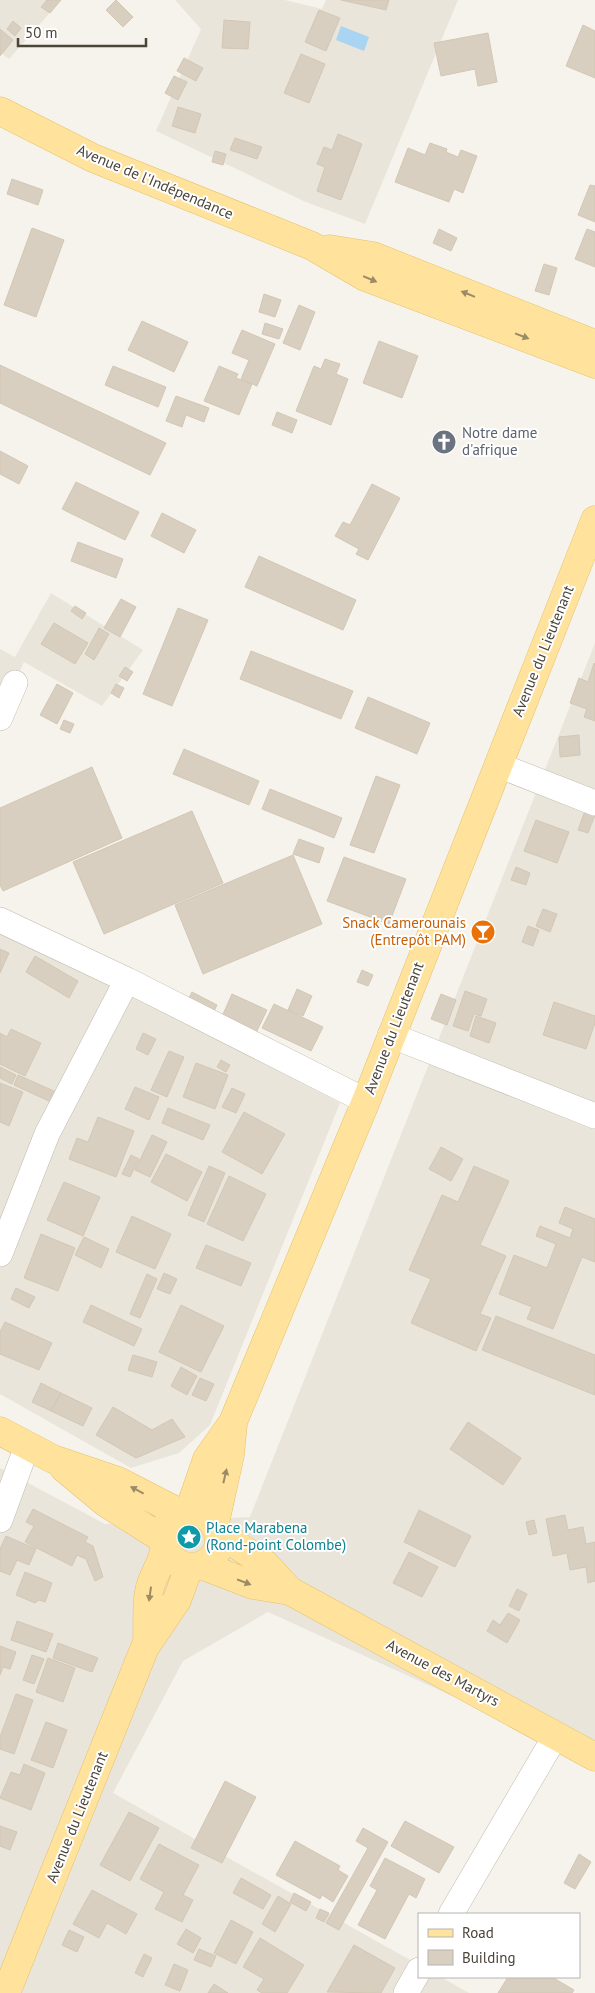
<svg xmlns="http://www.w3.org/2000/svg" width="595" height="1993" font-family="'PT Sans',sans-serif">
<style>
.residential{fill:#eae5da}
.water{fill:#a9d4f2}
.building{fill:#d8cfc1;stroke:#d3c7b4}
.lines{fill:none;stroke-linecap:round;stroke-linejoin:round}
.minor-casing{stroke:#c2bbae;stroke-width:26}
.major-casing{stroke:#e6c16a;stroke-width:29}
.minor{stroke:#fff;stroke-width:25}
.major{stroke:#ffe39c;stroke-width:28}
.oneway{fill:#9c8c66}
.labels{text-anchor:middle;stroke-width:4;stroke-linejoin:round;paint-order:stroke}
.street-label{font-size:15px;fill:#4b4439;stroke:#fff}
.worship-label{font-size:15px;fill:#5b616d;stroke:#fff;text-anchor:start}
.food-label{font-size:15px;fill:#c56008;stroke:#fff;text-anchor:end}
.culture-label{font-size:15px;fill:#0d838f;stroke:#fff;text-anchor:start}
</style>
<rect width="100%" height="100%" fill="#f6f3ec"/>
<path class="residential" d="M0 0H61L9 59 0 52Z
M175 0H285L322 9 326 0H458L365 224 306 202 156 131 201 29Z
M51 593 143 650 102 706 24 662 0 715V649L15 657Z
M595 643V1761L268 1612 183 1661 113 1793 419 1965V1977H441L469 1993H0V1468L105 1524 250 1517Z
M0 927 340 1103 210 1425 179 1453 131 1468 0 1394Z"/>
<path class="water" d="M341 26 369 37 364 51 336 40Z"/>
<path class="building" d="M47 0H61L50 13 41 7Z
M116 0 133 17 123 27 106 10Z
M341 0H389L386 10Z
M319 10 340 18 326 51 305 42Z
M224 20 250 22 248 49 222 48Z
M13 21 21 28 15 36 7 29Z
M583 25 595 31V78L566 66Z
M0 29 13 40 0 56Z
M488 33 497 82 478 86 475 69 441 76 434 43Z
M301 54 325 64 309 103 284 93Z
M184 58 203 68 196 81 177 71Z
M174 76 187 82 178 100 165 93Z
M178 107 201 114 195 133 172 126Z
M338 134 362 144 341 200 317 191 325 167 317 164 324 147 332 150Z
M235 138 262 147 257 159 230 150Z
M430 143 447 149 446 152 458 157 461 150 477 156 463 193 454 189 449 202 395 182 408 148 425 155Z
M215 151 226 154 223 165 212 162Z
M12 179 43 190 38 205 7 194Z
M590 185 595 186V222L578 215Z
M32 228 64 240 36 317 4 305Z
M439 229 457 238 451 251 433 243Z
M587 229 595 232V267L575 259Z
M544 264 557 268 549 295 535 291Z
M264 294 281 300 275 317 259 312Z
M299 305 315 312 300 350 283 343Z
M142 321 188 342 174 372 128 350Z
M265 323 283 329 279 339 262 334Z
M242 330 275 344 257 386 241 379 249 360 232 353Z
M379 341 418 356 402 398 363 383Z
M325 359 340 364 336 374 348 379 331 425 296 411 314 366 321 369Z
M0 365 166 443 150 475 0 403Z
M113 366 166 387 158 407 105 385Z
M219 366 238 374 236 378 252 384 239 415 204 401Z
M176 396 209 408 204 422 186 415 182 427 166 421Z
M277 412 297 420 292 433 272 425Z
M0 451 28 466 19 484 0 474Z
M76 482 139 512 125 540 62 509Z
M372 484 400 498 368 560 356 554 359 549 335 536 343 522 350 525Z
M162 513 196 530 184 553 151 536Z
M78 542 123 559 116 578 71 561Z
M259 556 356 600 343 630 245 587Z
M121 599 136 607 120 637 104 628Z
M75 606 86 613 82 619 71 611Z
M178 608 208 620 172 706 143 694Z
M54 623 88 643 75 664 41 644Z
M99 628 109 634 94 660 85 654Z
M251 651 353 691 341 719 240 679Z
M594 663 595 664V721L584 717 587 709 570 703 579 678 588 682Z
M125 667 133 672 127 681 119 676Z
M57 684 73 693 57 724 40 715Z
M116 684 124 688 119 698 111 693Z
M368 697 430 723 417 754 355 728Z
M64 720 74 724 70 733 60 729Z
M579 735 580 755 560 757 559 737Z
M184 749 259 781 249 805 173 774Z
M92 767 122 838 3 891 0 885V808Z
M376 776 400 785 374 853 350 845Z
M270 789 342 818 334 838 262 809Z
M192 811 223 883 104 934 73 862Z
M585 811 595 815 588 833 578 830Z
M536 820 569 832 557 863 524 851Z
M299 839 324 848 319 863 293 854Z
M293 855 322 924 203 974 175 905Z
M344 857 406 879 389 924 327 901Z
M516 867 530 873 526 885 511 880Z
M543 909 557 914 550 932 536 926Z
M528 926 539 930 533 946 522 942Z
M0 949 9 953 0 973Z
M35 956 78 981 69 998 26 972Z
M362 970 373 975 368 986 357 982Z
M297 989 312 996 303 1016 288 1010Z
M465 991 487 999 481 1016 474 1014 468 1031 453 1026Z
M192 992 217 1005 211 1017 186 1004Z
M232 994 267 1010 254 1037 220 1021Z
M441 994 456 1000 447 1025 431 1019Z
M554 1002 595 1016V1023L586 1049 543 1035Z
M274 1004 323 1027 311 1051 262 1028Z
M476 1016 496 1023 489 1043 470 1036Z
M11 1029 41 1043 25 1076 0 1064V1033L7 1037Z
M143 1033 156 1039 148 1055 136 1049Z
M169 1051 184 1057 167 1097 151 1090Z
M221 1060 230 1065 226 1072 217 1067Z
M196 1063 228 1075 215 1109 183 1097Z
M0 1067 16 1075 12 1084 0 1078Z
M18 1075 56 1092 51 1102 14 1085Z
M0 1083 23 1092 9 1126 0 1122Z
M135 1087 159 1097 149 1120 125 1109Z
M232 1088 245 1094 236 1113 222 1107Z
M168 1108 210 1125 203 1140 162 1123Z
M244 1112 285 1134 262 1174 222 1152Z
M98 1117 134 1131 116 1177 69 1159 77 1138 88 1142Z
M152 1135 167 1142 150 1177 135 1170Z
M441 1147 463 1159 451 1181 429 1169Z
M166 1154 202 1172 187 1201 151 1182Z
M131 1155 139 1159 130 1177 122 1174Z
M209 1166 225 1173 204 1222 188 1215Z
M474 1166 509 1181 480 1245 506 1256 480 1314 491 1318 476 1351 411 1323 431 1279 409 1270 442 1195 458 1202Z
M229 1176 266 1194 243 1241 207 1224Z
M64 1182 100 1197 83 1236 47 1220Z
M565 1207 595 1219V1262L582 1257 553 1329 527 1319 532 1307 499 1294 514 1255 547 1268 556 1244 536 1236 540 1226 570 1238 573 1229 559 1223Z
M132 1216 171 1234 155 1269 116 1252Z
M41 1234 75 1248 58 1291 24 1278Z
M84 1237 109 1249 101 1268 75 1255Z
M206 1245 251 1263 241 1286 196 1268Z
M164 1273 177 1279 170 1294 157 1289Z
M147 1274 157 1279 140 1318 130 1314Z
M16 1288 35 1297 29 1308 11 1299Z
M91 1305 142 1329 134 1346 83 1322Z
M181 1305 224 1326 201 1372 159 1352Z
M496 1316 595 1355V1395L482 1350Z
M5 1322 52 1343 39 1370 0 1354V1332Z
M133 1355 157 1362 152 1377 128 1370Z
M181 1367 197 1376 187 1395 171 1386Z
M200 1378 214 1384 206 1401 192 1395Z
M41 1383 61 1393 51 1411 32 1402Z
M61 1393 92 1408 83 1426 51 1411Z
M113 1407 152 1430 172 1419 185 1437 136 1458 96 1435Z
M468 1422 521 1458 503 1485 450 1449Z
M33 1509 88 1537 85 1542 93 1546 103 1577 95 1581 86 1559 77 1555 72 1566 25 1542 34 1526 26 1522Z
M419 1510 471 1536 455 1567 404 1542Z
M565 1515 568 1530 583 1527 586 1544 595 1542V1581L588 1583 586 1567 570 1570 567 1553 553 1556 546 1519Z
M534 1520 537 1533 529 1535 526 1522Z
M6 1536 36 1549 29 1565 17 1560 10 1575 0 1571V1549Z
M409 1552 438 1567 422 1597 393 1583Z
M25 1572 52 1583 45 1602 39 1600 35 1603 16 1595Z
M517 1589 527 1594 519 1611 509 1606Z
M508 1613 520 1620 507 1643 487 1631 493 1620 500 1625Z
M17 1621 53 1634 46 1652 11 1640Z
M58 1643 98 1658 92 1672 53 1658Z
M0 1646 16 1652 10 1669 3 1667 0 1675Z
M32 1655 44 1659 34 1684 23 1680Z
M48 1658 75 1668 63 1702 36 1692Z
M16 1694 33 1700 14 1754 0 1749V1737Z
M46 1722 67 1730 53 1768 31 1760Z
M24 1764 45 1773 31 1810 0 1798 11 1772 20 1775Z
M225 1781 256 1797 222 1863 191 1848Z
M129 1812 159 1828 130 1881 100 1865Z
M405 1821 454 1847 439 1873 391 1846Z
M0 1826 17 1832 10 1850 0 1846Z
M363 1828 388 1842 339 1930 326 1923 368 1848 356 1841Z
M295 1841 340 1866 338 1870 348 1876 333 1902 322 1895 320 1899 276 1875Z
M159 1844 199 1865 183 1895 193 1900 182 1922 155 1909 164 1892 140 1879Z
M579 1854 591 1862 575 1889 564 1883Z
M385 1858 425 1879 416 1898 409 1894 385 1939 358 1925 377 1890 370 1886Z
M241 1878 271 1895 263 1909 233 1893Z
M92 1890 137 1914 126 1934 107 1923 99 1938 73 1924Z
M294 1893 311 1902 306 1911 290 1902Z
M278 1896 291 1904 275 1932 262 1924Z
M320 1909 329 1913 324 1922 316 1918Z
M231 1920 253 1932 236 1964 214 1953Z
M186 1929 201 1938 193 1953 177 1944Z
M69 1930 84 1937 77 1952 62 1945Z
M260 1938 304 1965 287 1993H262L257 1990 264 1979 243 1967Z
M354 1945 395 1968 381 1993 327 1992Z
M199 1949 216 1956 211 1967 194 1960Z
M144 1954 152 1958 143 1977 135 1973Z
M174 1964 188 1970 180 1991 165 1985Z
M508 1977H552L574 1990 572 1993H498Z
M214 1984 228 1993H208Z"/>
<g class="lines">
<defs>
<path id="minor" d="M0 718 15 683
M498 765 595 803
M0 920 127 980 366 1101
M390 1035 595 1116
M0 1254 47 1134 127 980
M0 1520 27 1446
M451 1914 556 1735
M406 1993 419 1970"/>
<path id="major" d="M0 111 93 158 312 246 365 277 595 364
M329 249 373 256 595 344
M0 1431 53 1459 118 1481 180 1513
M64 1468 106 1503 163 1539
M189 1511 207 1459 233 1422 366 1101 595 520
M215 1523 230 1455 233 1424
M219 1533 265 1564 290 1591
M201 1565 253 1585 290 1591 595 1757
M147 1642C148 1625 146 1608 149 1592 151 1577 163 1564 164 1549 166 1538 162 1530 170 1520 201 1486 245 1549 199 1566 184 1571 172 1560 164 1549
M6 1993 145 1647 177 1600 189 1567"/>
</defs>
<use href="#minor" class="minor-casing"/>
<use href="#major" class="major-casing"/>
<use href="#minor" class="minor"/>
<use href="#major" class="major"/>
</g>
<defs><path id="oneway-solid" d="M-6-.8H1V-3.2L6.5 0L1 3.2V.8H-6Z" transform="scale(1.25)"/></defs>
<g class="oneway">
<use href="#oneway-solid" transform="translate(370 279) rotate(23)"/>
<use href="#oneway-solid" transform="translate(468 294) rotate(-158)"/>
<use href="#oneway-solid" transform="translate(522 336) rotate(21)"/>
<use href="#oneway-solid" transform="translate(225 1476) rotate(-77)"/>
<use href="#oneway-solid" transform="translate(137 1490) rotate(-152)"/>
<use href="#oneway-solid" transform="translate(244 1582) rotate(21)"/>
<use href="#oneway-solid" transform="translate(150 1594) rotate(98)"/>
</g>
<defs>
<symbol id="church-disc" viewBox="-11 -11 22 22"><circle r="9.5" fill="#6b7280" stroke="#fff"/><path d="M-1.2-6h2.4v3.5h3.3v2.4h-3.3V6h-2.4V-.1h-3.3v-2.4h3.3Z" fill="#fff"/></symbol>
<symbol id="bar-disc" viewBox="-11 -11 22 22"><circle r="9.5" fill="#e8710a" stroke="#fff"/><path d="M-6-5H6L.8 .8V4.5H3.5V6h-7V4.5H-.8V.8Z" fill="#fff"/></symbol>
<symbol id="sight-disc" viewBox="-11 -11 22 22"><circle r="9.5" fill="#0f9aa8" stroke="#fff"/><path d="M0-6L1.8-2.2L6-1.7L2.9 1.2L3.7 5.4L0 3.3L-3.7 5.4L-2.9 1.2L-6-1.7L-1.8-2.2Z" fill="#fff"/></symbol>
</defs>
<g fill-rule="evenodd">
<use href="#church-disc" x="430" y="428" width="28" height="28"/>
<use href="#bar-disc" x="469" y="918" width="28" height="28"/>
<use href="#sight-disc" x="175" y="1523" width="28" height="28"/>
</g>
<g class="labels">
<g class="street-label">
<text transform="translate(155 182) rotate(23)" y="5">Avenue de l'Indépendance</text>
<text transform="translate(543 651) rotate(-68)" y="5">Avenue du Lieutenant</text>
<text transform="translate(394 1028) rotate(-69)" y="5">Avenue du Lieutenant</text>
<text transform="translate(443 1673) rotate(28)" y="5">Avenue des Martyrs</text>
<text transform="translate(77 1817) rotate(-68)" y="5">Avenue du Lieutenant</text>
</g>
<g class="worship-label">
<text x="462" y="438">Notre dame<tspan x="462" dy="17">d'afrique</tspan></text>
</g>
<g class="food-label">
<text x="466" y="928">Snack Camerounais<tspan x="466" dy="17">(Entrepôt PAM)</tspan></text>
</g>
<g class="culture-label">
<text x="206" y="1533">Place Marabena<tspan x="206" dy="17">(Rond-point Colombe)</tspan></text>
</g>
</g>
<rect x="418" y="1913" width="162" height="65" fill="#ffffff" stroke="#b7b4b0"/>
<rect x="428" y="1929" width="25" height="8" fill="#ffe39c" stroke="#b7b4b0"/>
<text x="462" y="1938" font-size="15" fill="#4b4439">Road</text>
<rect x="428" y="1950" width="25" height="15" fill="#d8cfc1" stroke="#b7b4b0"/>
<text x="462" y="1963" font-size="15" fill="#4b4439">Building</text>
<path d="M18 38v8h128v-8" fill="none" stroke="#4b4439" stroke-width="2.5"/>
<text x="25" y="38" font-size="15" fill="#4b4439" stroke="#ffffff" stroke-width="4" paint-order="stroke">50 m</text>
</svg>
